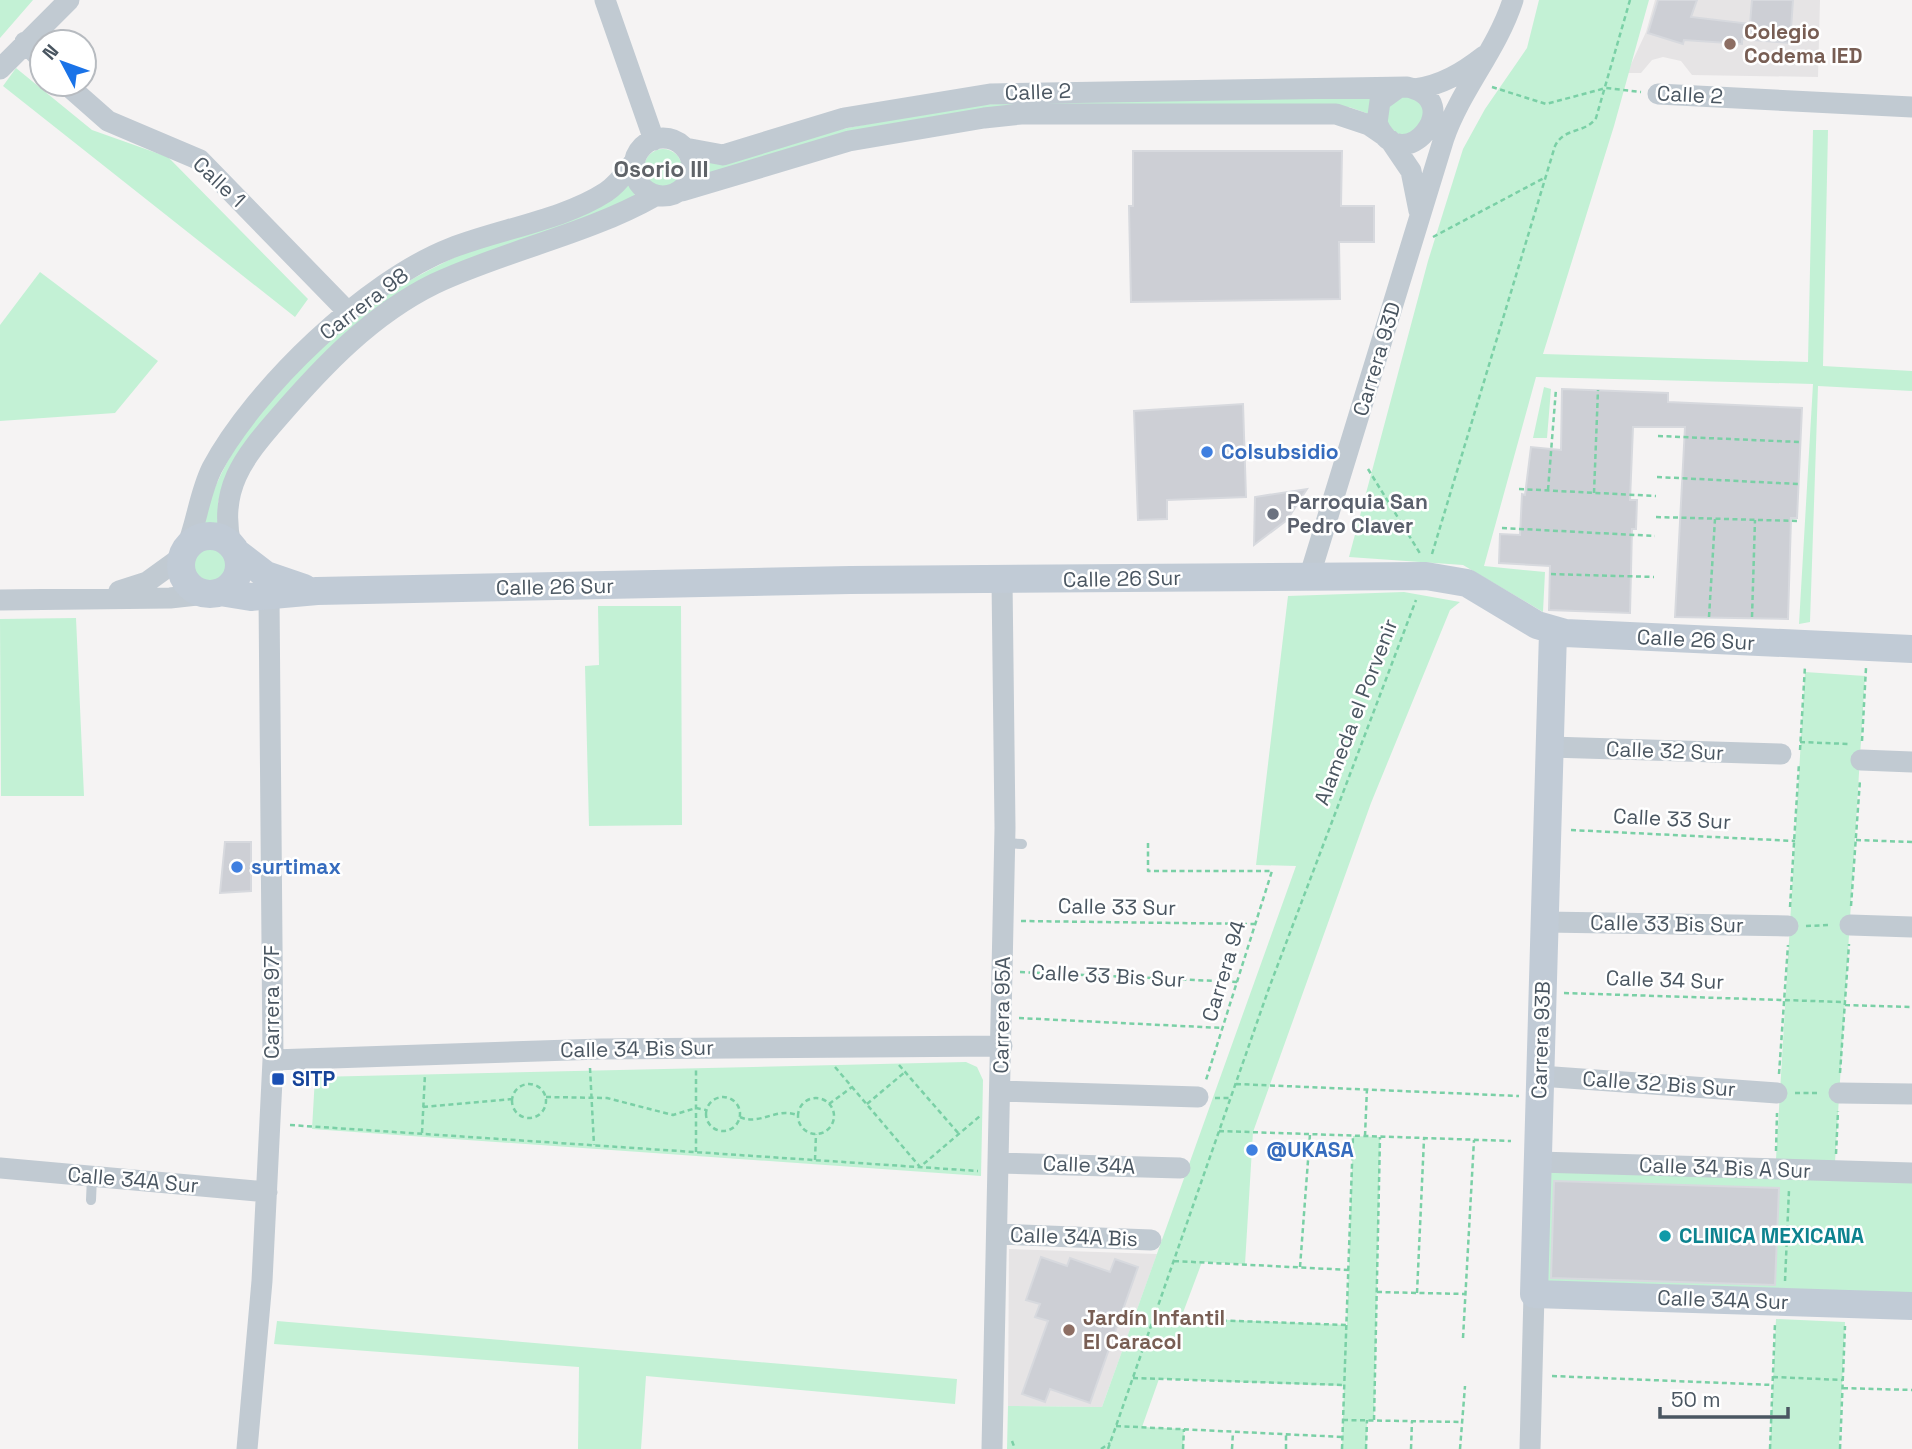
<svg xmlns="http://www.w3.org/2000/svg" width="1912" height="1449" font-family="'Space Grotesk',sans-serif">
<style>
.education{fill:#e6e4e5}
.green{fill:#c3f1d5}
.building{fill:#cdcfd5;stroke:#d7d9de;stroke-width:2}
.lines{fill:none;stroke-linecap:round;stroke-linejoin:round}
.path{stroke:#7ad0a6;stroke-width:2.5;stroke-dasharray:5 3.5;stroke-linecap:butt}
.lane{stroke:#c1cad2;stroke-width:10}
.street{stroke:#c1cad2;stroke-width:21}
.secondary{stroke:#c1cbd6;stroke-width:28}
.education-dot{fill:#8d6e63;stroke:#fff;stroke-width:2.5}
.shop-dot{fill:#3f7fe0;stroke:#fff;stroke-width:2.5}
.worship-dot{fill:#6b7280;stroke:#fff;stroke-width:2.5}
.transit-dot{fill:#1a4fb4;stroke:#fff;stroke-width:2.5}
.culture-dot{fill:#0f9aa8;stroke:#fff;stroke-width:2.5}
.labels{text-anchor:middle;stroke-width:5;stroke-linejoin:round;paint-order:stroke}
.education-label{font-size:21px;font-weight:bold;fill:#785e54;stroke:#fff;text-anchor:start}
.street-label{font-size:21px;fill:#4a5661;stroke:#fff}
.shop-label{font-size:21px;font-weight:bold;fill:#366cbe;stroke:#fff;text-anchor:start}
.worship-label{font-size:21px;font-weight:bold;fill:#5b616d;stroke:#fff;text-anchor:start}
.transit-label{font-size:21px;font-weight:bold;fill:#164399;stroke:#fff;text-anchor:start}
.culture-label{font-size:21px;font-weight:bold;fill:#0d838f;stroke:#fff;text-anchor:start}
.neighbourhood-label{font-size:23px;font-weight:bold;fill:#5f6368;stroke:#fff}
</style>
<rect width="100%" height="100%" fill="#f5f3f3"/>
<path class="education" d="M1655 0H1820L1818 77 1692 75 1681 61 1663 57 1652 60 1641 73H1627L1646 32Z
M1009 1249 1157 1254 1102 1407 1008 1406Z"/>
<path class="green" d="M0 0H33L0 38Z
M1539 0H1649L1614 126 1543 354 1808 362 1813 130H1828L1823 366 1912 371V391L1818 386 1810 622 1799 624 1813 384 1536 377 1484 566 1545 572 1543 612 1463 565 1349 557 1428 261 1463 149 1485 109 1527 48Z
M16 68 92 130 168 157 308 299 295 317 3 86Z
M1376 94 1369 114 1349 107H1091L702 175 699 157 965 105Z
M1403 95 1422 102 1425 123 1404 137 1387 127 1386 107Z
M644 168a19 19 0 1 1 38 0a19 19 0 1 1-38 0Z
M628 182 635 195 629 200 397 297 227 476 218 502V524H203C215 476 239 438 270 400 293 372 315 345 344 323 428 260 532 224 628 182Z
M40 272 158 361 115 413 0 421V325Z
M1544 387 1551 389 1547 438H1533Z
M192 563a18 18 0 1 1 36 0a18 18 0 1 1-36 0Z
M1404 592 1460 602 1450 610 1371 803 1253 1132 1245 1264 1202 1262 1181 1318 1347 1325 1353 1136 1380 1137 1374 1420 1367 1421 1366 1449H1342L1344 1386 1159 1379 1142 1427 1184 1429 1183 1449H1007L1008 1406 1102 1407 1296 866 1256 865 1288 596Z
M598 606H681L682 825 589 826 585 666 599 665Z
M76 618 84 796H1L0 619Z
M1805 672 1865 676 1835 1162 1776 1159Z
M966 1062 977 1067 983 1080 981 1176 312 1129 315 1077Z
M1550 1170 1912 1182V1298L1545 1286Z
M1776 1319 1845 1322 1839 1449H1770Z
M277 1321 957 1379 955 1404 646 1376 641 1449H578L579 1367 274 1344Z"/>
<path class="building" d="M1658 0H1697L1691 17 1750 24 1752 0H1793L1790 43 1742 39V44L1684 40 1683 44 1648 33Z
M1133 151H1342L1341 206H1374V242H1339L1340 299 1131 302 1129 206H1133Z
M1562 389 1668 393V402L1802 408 1797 518H1791L1788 619 1675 617 1685 427H1633L1630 500H1637L1636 529H1632L1630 613 1549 610 1550 566 1499 563 1500 534 1520 535 1522 494 1525 495 1531 447 1561 450Z
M1243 404 1246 497 1167 500V519L1138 520 1134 411Z
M1307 489 1287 520 1254 545 1255 497Z
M225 842H251V891L220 893Z
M1554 1181 1779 1188 1775 1285 1551 1278Z
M1041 1257 1067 1266 1070 1258 1110 1272 1115 1259 1138 1267 1090 1403 1050 1389 1045 1402 1022 1394 1048 1321 1035 1317 1040 1304 1026 1300Z"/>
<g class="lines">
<path class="path" d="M1492 87 1546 104 1606 88 1641 92
M1433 237 1544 178
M1658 436 1800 442
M1368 469 1421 555
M1657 477 1798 484
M1519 489 1656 496
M1548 490 1556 389
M1594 493 1598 390
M1656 517 1797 521
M1502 528 1655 536
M1432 554 1555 146C1564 127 1585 134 1596 118L1630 0
M1551 574 1654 577
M1709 617 1715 519
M1752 617 1755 520
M1862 741 1866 668
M1800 742 1849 744
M1800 750 1805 666
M1571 830 1795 841
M1856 840 1912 842
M1148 843V871H1272L1206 1080
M1851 906 1860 780
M1790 907 1799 763
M1021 921 1255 924
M1806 926 1831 925
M1020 972 1237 982
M1564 993 1844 1002
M1845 1005 1912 1007
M1019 1018 1222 1028
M899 1065 959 1134
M835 1067 920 1167 980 1116
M590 1068 594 1145
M1840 1073 1849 944
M1779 1074 1788 945
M512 1101a17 17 0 1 1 34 0a17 17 0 1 1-34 0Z
M1236 1084 1519 1096
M1795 1093H1819
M706 1114a17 17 0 1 1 34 0a17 17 0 1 1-34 0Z
M546 1097 607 1098 673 1115 696 1108 706 1110
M1215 1098H1229
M798 1116a18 18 0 1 1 36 0a18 18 0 1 1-36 0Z
M829 1104 852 1087
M867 1104 905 1072
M423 1107 512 1099
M740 1117C760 1126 776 1107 797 1115
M290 1125 978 1171
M1219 1131 1511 1141
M422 1133 425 1074
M1365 1136 1367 1088
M1776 1151 1777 1113
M696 1152V1068
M1836 1154 1838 1111
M815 1160 816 1134
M1174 1261 1349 1270
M1300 1267 1310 1134
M1785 1281 1789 1190
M1377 1292 1465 1294
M1417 1293 1424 1139
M1154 1318 1347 1325
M1463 1338 1474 1140
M1552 1376 1773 1385
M1773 1377 1843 1380
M1133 1378 1345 1385
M1843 1388 1912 1390
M1343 1420 1462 1422
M1374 1420 1380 1137
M1116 1426 1343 1437
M1012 1441 1015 1449
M1101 1449 1110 1443
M1108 1449 1269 988 1416 600
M1183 1449 1184 1429
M1232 1449 1233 1432
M1286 1449V1435
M1342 1449 1353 1136
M1366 1449 1367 1420
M1411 1449 1412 1421
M1460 1449 1465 1386
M1770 1449 1775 1323
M1840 1449 1845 1326"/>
<path class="lane" d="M1005 843 1022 844
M91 1200 92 1177"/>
<path class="street" d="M605 0 654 140
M25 42 42 60
M0 69 69 0
M66 84 108 121 200 160 348 312
M1415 89C1442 85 1462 73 1484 56
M1658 94 1912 107
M634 167a29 29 0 1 1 58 0a29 29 0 1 1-58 0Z
M1390 140 1411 171 1419 211
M685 148 723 155 844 118 990 94 1407 87C1470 100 1402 183 1377 123L1380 101 1398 88
M682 191 849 141 984 118 1021 114H1336L1369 125 1385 136
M231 545C218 490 243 458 278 418 323 366 371 315 434 284 506 250 586 235 655 196
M186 549C197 523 199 494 212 468 254 389 366 281 451 248 499 229 563 220 606 192 618 184 626 172 635 161
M1309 578 1444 138C1461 89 1497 50 1513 0
M119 591 147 582 183 556
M0 600 170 598 206 594
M1550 747 1781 754
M1861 760 1912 762
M1545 922 1788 926
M1850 925 1912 927
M273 1060 601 1049 1002 1046
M1540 1076 1777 1093
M1001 1091 1198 1097
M1839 1093 1912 1094
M1538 1162 1912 1173
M999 1163 1180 1168
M0 1168 267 1192
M997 1234 1151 1240
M247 1449 262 1281 273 1060 269 596
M992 1449 1005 828 1002 580
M1530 1449 1534 1294"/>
<path class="secondary" d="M181 565a29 29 0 1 1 58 0a29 29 0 1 1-58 0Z
M236 552 266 575 304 588
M220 592 251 597 317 591 850 580 1426 576 1467 583 1537 625 1565 633 1912 649
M1553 632 1534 1294 1912 1306"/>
</g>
<g class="education-dot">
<circle cx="1730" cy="44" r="7"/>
<circle cx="1069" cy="1330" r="7"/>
</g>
<g class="shop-dot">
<circle cx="1207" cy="452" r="7"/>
<circle cx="237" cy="867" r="7"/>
<circle cx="1252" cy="1150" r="7"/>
</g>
<circle class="worship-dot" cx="1273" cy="514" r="7"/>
<rect class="transit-dot" x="271" y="1072" width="14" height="14" rx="3.5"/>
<circle class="culture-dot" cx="1665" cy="1236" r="7"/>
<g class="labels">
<g class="education-label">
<text x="1744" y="39">Colegio<tspan x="1744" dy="24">Codema IED</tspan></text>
<text x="1083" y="1325">Jardín Infantil<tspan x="1083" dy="24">El Caracol</tspan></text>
</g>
<g class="street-label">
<text transform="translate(1038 92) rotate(-2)" y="7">Calle 2</text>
<text transform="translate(1690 95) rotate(3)" y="7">Calle 2</text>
<text transform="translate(219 182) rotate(43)" y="7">Calle 1</text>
<text transform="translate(364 304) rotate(-37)" y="7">Carrera 98</text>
<text transform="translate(1377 359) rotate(-73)" y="7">Carrera 93D</text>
<text transform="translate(1122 579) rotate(-1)" y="7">Calle 26 Sur</text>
<text transform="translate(555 587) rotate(-1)" y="7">Calle 26 Sur</text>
<text transform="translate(1696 640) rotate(3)" y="7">Calle 26 Sur</text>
<text transform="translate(1356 712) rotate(-69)" y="7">Alameda el Porvenir</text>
<text transform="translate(1665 751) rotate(2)" y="7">Calle 32 Sur</text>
<text transform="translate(1672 819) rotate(3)" y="7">Calle 33 Sur</text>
<text transform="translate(1117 907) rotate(1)" y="7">Calle 33 Sur</text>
<text transform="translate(1667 924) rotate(1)" y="7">Calle 33 Bis Sur</text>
<text transform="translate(1224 971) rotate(-73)" y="7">Carrera 94</text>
<text transform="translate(1108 976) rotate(3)" y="7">Calle 33 Bis Sur</text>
<text transform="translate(1665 980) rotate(2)" y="7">Calle 34 Sur</text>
<text transform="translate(272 1002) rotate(-90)" y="7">Carrera 97F</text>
<text transform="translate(1002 1015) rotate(-89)" y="7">Carrera 95A</text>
<text transform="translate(1541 1040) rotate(-88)" y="7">Carrera 93B</text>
<text transform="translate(637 1049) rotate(-1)" y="7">Calle 34 Bis Sur</text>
<text transform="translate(1659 1084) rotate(4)" y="7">Calle 32 Bis Sur</text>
<text transform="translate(1089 1165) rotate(2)" y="7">Calle 34A</text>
<text transform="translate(1725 1168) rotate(2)" y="7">Calle 34 Bis A Sur</text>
<text transform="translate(133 1180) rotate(5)" y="7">Calle 34A Sur</text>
<text transform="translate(1074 1237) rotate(2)" y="7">Calle 34A Bis</text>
<text transform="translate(1723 1300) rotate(2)" y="7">Calle 34A Sur</text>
</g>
<g class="shop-label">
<text x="1221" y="459">Colsubsidio</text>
<text x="251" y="874">surtimax</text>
<text x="1266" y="1157">@UKASA</text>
</g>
<g class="worship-label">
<text x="1287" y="509">Parroquia San<tspan x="1287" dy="24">Pedro Claver</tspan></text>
</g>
<g class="transit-label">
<text x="292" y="1086">SITP</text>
</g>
<g class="culture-label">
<text x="1679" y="1243">CLINICA MEXICANA</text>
</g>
<g class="neighbourhood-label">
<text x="661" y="177">Osorio III</text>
</g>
</g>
<g transform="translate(63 63) rotate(311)"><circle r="33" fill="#ffffff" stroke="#b7bbc0" stroke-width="2"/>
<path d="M0-5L12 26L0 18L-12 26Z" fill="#1a73e8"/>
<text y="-10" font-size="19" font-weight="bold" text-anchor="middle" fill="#4a5661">N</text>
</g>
<path d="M1660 1407v10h128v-10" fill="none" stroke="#4a5661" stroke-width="3.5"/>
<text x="1671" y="1407" font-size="21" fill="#4a5661" stroke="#ffffff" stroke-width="5" paint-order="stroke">50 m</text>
</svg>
